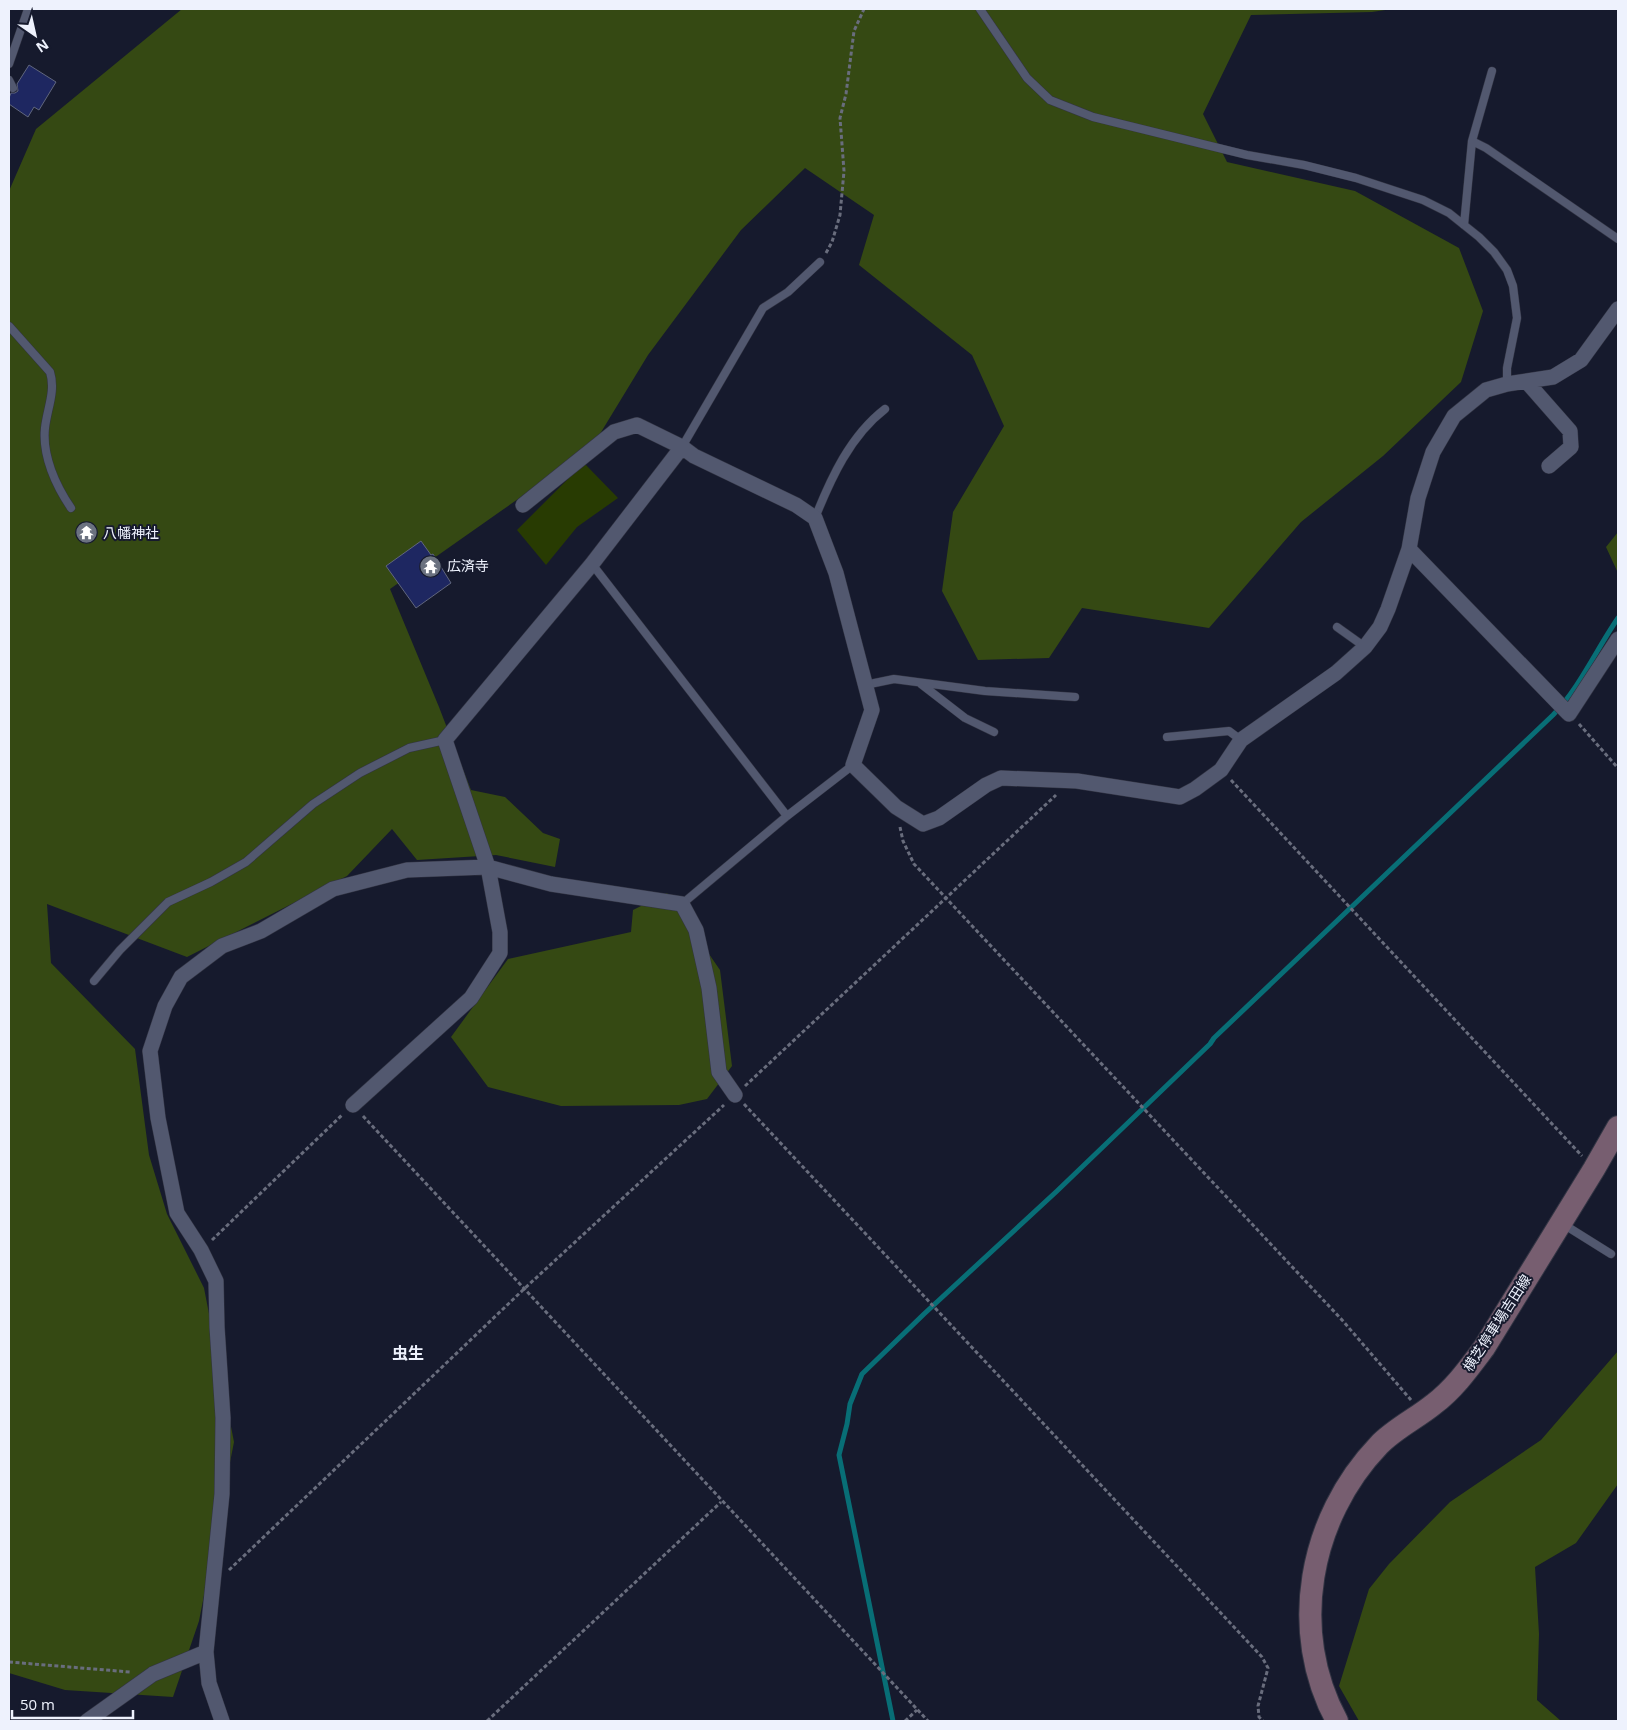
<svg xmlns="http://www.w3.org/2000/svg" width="1627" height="1730" font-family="'Open Sans','Noto Sans JP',sans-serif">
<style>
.green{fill:#283b02}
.forest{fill:#354913}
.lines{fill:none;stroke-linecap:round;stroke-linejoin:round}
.stream{stroke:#086e76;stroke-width:5}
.building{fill:#1e2761;stroke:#60667d}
.lane-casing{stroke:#323443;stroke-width:9}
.street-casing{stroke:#323443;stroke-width:16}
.secondary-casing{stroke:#323443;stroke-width:24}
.path{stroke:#696d7d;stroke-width:3;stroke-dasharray:4 2.5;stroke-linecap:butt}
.lane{stroke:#52586f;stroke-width:8}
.street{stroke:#52586f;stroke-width:15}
.secondary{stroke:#775e70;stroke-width:22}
.labels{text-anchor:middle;stroke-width:4;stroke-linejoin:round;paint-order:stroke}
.poi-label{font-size:14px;fill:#eef2fd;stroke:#161a2d;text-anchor:start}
.street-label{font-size:14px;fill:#eef2fd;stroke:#161a2d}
.quarter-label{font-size:16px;font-weight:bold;fill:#eef2fd;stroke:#161a2d}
</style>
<rect width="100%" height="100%" fill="#161a2d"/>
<path class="green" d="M584 463 618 498 577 527 546 565 517 530Z"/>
<path class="forest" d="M182 9H1392L1372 12 1251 15 1203 114 1227 162 1355 191 1459 248 1483 311 1461 382 1383 456 1301 522 1209 628 1082 608 1049 658 978 660 942 591 953 512 1004 426 972 355 859 265 874 215 805 168 741 230 648 355 592 447 390 589 439 707 471 790 505 797 543 833 560 839 555 867 496 855 417 860 392 829 347 876 187 957 47 904 51 963 135 1049 149 1155 167 1214 204 1288 234 1442 199 1621 173 1697 65 1690 9 1673V191L36 129Z
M1618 532V573L1606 547Z
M667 893 720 970 732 1066 707 1099 679 1105 561 1106 488 1087 451 1037 508 959 631 932 633 910Z
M1618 1351V1484L1576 1543 1535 1567 1539 1634 1537 1700 1561 1721H1359L1339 1686 1369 1589 1389 1564 1450 1502 1541 1440Z"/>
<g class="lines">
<path class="stream" d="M893 1721 839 1455 847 1424 850 1404 862 1374 924 1314 1057 1191 1210 1044 1214 1038 1553 715C1580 687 1596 650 1618 618"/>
</g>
<path class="building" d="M29 65 56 82 39 110 34 107 28 117 9 104V98L11 93H15L18 91 17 84Z
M421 541 431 555 433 554 451 583 416 608 386 566Z"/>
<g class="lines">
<defs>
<path id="lane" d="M980 9 1027 78 1050 100 1093 117 1247 155 1304 165 1356 178 1423 200 1449 213 1479 237 1494 252 1507 270 1513 286 1517 318 1507 368V384
M9 64 28 9
M9 80 13 88
M1472 141 1486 148 1618 239
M1464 225 1472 141 1492 71
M9 326 50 372C56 391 47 409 45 428 42 456 56 486 71 508
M682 447 763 308 788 292 820 262
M815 518C831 478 850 436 885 409
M592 564 787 816
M1337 627 1365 647
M921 684 965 718 994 732
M865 685 894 679 985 691 1075 697
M1167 737 1229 731 1241 740
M682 904 787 816 853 765
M94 981 120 950 168 902 211 882 246 862 313 804 360 773 409 748 445 740
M1563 1224 1611 1254"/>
<path id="street" d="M1526 381 1570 431 1571 447 1549 466
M523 505 614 432 637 425 682 447 694 456 796 505 815 518 836 573 872 710 853 765 896 807 923 824 939 818 986 785 1001 778 1077 781 1180 797 1195 789 1221 770 1241 740 1336 673 1365 647 1380 627 1388 609 1409 549 1418 498 1433 452 1454 416 1486 390 1507 384 1553 377 1581 360 1618 309
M1409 549 1568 713
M1569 714 1618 639
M353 1105 471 998 500 953V932L488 867 445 740 592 564 682 447
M87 1721 153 1674 206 1652
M222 1721 209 1683 206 1652 222 1494 223 1418 217 1327 216 1281 201 1250 177 1213 158 1118 150 1051 165 1006 181 977 222 946 261 931 333 889 407 870 488 867 551 884 682 904 696 930 709 988 719 1072 735 1095"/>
<path id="secondary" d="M1337 1721C1288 1631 1309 1518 1379 1445 1394 1429 1417 1418 1434 1404 1454 1389 1469 1368 1484 1348L1594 1169 1618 1127"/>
</defs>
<use href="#lane" class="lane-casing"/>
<use href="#street" class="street-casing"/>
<use href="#secondary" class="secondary-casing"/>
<path class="path" d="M826 253 832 242 840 215 844 171 840 118 846 94 854 31 864 9
M1579 724 1618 768
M1231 780 1582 1156
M900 827 903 841 914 864 1343 1321 1411 1400
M745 1086 1056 795
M744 1104 1262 1657 1268 1668 1258 1706 1259 1717 1263 1721
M363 1116 928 1721
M212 1240 343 1114
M229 1570 524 1289 724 1105
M9 1662 130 1672
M487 1721 721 1502
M905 1721 917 1710"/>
<use href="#lane" class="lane"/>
<use href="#street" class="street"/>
<use href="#secondary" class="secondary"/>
</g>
<defs>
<symbol id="temple-disc" viewBox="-11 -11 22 22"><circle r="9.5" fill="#6b7280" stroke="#161a2d"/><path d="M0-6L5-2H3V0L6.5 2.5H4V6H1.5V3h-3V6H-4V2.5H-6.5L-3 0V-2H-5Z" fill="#fff"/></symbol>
</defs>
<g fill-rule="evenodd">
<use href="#temple-disc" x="74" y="520" width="25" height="25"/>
<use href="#temple-disc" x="418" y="554" width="25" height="25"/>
</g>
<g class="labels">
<g class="poi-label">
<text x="103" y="538">八幡神社</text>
<text x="447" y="571">広済寺</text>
</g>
<g class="street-label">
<text transform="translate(1497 1323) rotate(-57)" y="5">横芝停車場吉田線</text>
</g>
<g class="quarter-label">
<text x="408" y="1359">虫生</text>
</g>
</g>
<rect width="1627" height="1730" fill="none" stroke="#eef2fd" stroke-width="20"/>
<g transform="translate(35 35) rotate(146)" stroke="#161a2d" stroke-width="4" paint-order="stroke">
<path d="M0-4L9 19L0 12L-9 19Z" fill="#eef2fd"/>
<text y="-8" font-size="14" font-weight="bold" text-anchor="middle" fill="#eef2fd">N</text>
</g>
<path d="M12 1710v8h121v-8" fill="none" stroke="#eef2fd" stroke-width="2.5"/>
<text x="20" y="1710" font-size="15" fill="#eef2fd" stroke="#161a2d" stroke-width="4" paint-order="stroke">50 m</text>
</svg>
